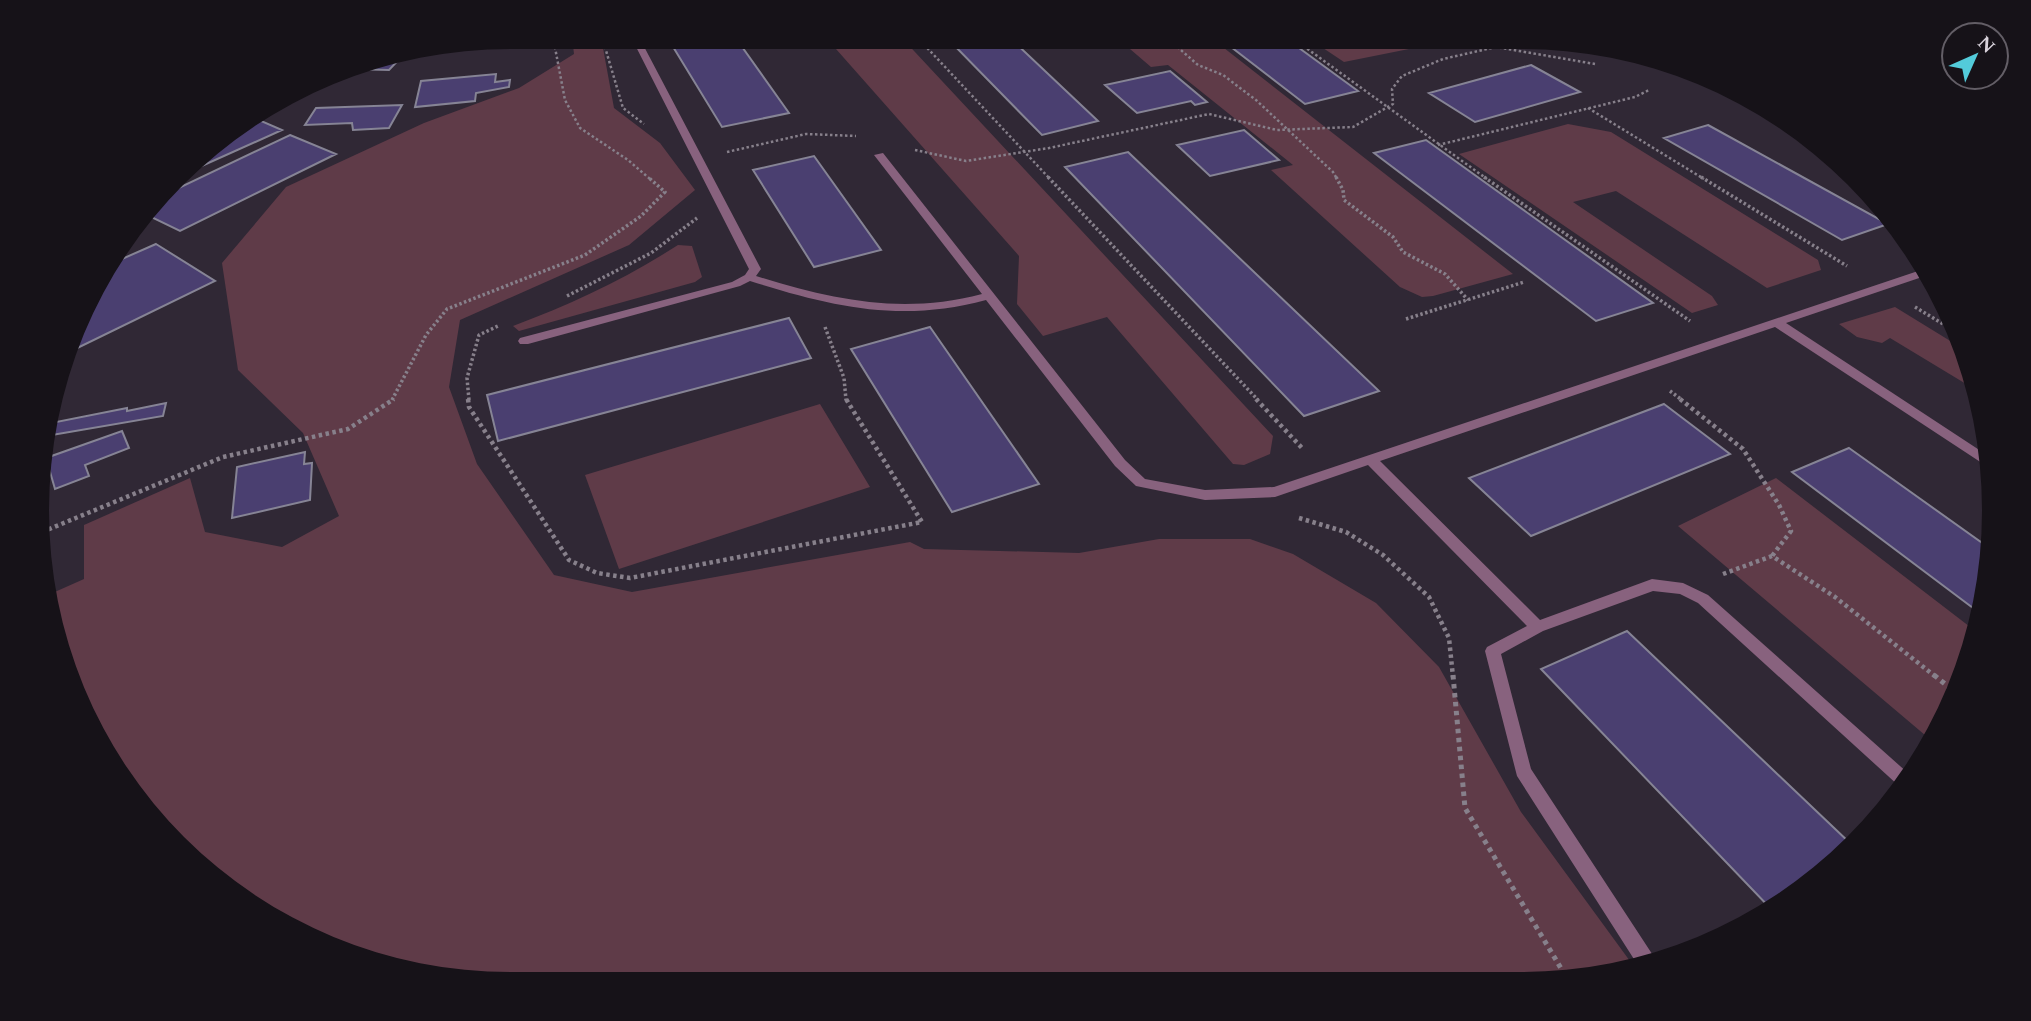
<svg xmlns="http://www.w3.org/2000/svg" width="2031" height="1021" font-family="Spectral,serif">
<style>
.green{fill:#5f3b48}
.building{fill:#4a3f70;stroke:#868495;stroke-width:2}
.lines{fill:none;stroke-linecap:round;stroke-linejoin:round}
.path-far3{stroke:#87808b;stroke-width:2.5;stroke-dasharray:2.5 2.5;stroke-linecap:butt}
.path-far2{stroke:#87808b;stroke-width:3.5;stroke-dasharray:2.5 2.5;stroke-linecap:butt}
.path-far1{stroke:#87808b;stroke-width:4.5;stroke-dasharray:3.5 3.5;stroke-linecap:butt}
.path{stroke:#87808b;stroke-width:5;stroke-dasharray:4.5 4.5;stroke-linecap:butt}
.lane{fill:#88627e;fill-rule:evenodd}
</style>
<rect width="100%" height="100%" fill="#302835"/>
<path class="green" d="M572 37H601L614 108 660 143 695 190 629 245 460 320 449 387 477 464 554 575 632 592 910 542 924 549 1079 553 1159 539H1250L1293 554 1376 603 1439 667 1521 812 1635 968 1582 980 480 983 388 968 301 936 175 845 85 720 48 595 84 579V525L190 478 205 532 282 547 339 516 303 433 238 370 222 263 286 187 424 123 519 88 574 54Z
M851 37H901L1273 436 1270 454 1244 465 1233 464 1107 317 1043 336 1017 304 1019 256 836 49 857 45Z
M1116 37H1210L1513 274 1433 296 1422 297 1400 287 1271 170 1293 165 1168 65 1151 67Z
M1308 38H1342L1352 44 1381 38H1451L1449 41 1344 62Z
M1568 124 1611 132 1818 260 1821 270 1767 288 1616 191 1573 202 1712 296 1718 305 1692 313 1459 154Z
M678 245 692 246 702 277 695 282 519 331 513 326C572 304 625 279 678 245Z
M1895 307 1965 350 1976 390 1890 338 1882 343 1857 337 1839 324Z
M820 404 870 487 619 569 585 475Z
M1776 478 1978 633 1946 720 1932 741 1678 526Z"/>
<path class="building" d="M667 37H735L789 113 722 127Z
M946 37H1009L1098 121 1042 135Z
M1218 37H1284L1358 91 1305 104Z
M404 54 389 70 352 69 359 62Z
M1531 65 1580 92 1475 122 1429 93Z
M1170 71 1207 102 1195 105 1191 101 1137 113 1105 85Z
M496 74 495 82 510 80 509 87 476 93 475 101 415 107 421 81Z
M402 105 389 128 353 130 352 123 305 125 316 108Z
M254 118 282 130 186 173 222 135Z
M1708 125 1888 224 1842 240 1664 138Z
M1244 130 1279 160 1210 176 1177 145Z
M290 135 336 154 180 231 147 215 168 193Z
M1426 140 1653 303 1596 321 1374 153Z
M1128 152 1379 391 1304 416 1065 167Z
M814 156 881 250 814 267 753 170Z
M156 244 215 281 65 354 73 329 106 266Z
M789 318 811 358 498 441 487 395Z
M930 327 1039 484 952 512 851 349Z
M166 403 163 416 52 435 56 422 127 408V411Z
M1664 404 1730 454 1531 536 1469 478Z
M122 431 129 448 85 465 89 476 55 489 46 458Z
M1849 448 1992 550 1981 614 1792 472Z
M305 452 304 464 312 463 310 500 232 518 237 467Z
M1627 631 1852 845 1784 904 1772 910 1541 669Z"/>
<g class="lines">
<path class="path-far3" d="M553 37 565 100 580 128 628 160 650 179
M602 37 623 108 644 124
M917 37 1050 179
M1166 37 1198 65 1223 75 1256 100 1333 172 1337 179
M1291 37 1487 179
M1471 38 1488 48
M1588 108 1704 179
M1438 145 1635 97 1649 90
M915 150 966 161 1049 148 1209 114 1277 130 1353 127 1393 104 1392 89 1402 76 1443 59 1496 47 1595 64
M727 152 806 134 856 136"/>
<path class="path-far2" d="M1048 177 1258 400
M1336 177 1343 190 1344 200 1393 237 1403 252 1445 274 1468 300
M1484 177 1690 321
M1701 177 1847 266
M567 296 651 253 697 218
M1915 307 1958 333
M1406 319 1524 282
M825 327 844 378 846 400
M1670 391 1682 400
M392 400 426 335 447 309 585 255 641 216 665 192 648 177
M469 400 467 378 479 335 498 326"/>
<path class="path-far1" d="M468 399 469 407 569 560 597 573 630 578 922 522 846 399
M1256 399 1303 449
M1680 399 1743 449 1779 505 1791 531 1772 556
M1299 518 1346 532 1383 555 1429 597 1449 638 1453 677
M42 532 223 457 348 429 394 399
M1723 574 1772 556 1835 597 1936 677"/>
<path class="path" d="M1453 675 1465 808 1568 980
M1934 675 1956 693"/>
<path class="lane" d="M631 37H639L761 269 756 276C833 300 902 315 982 294L874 155 883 153 1125 460 1145 479 1205 490 1274 487 1927 268 1931 274 1786 323 1990 457 1991 469 1775 327 1380 461 1540 620 1652 579 1683 583 1708 595 1909 774 1901 787 1899 786 1698 603 1680 594 1653 591 1543 631 1501 654 1531 769 1658 963 1639 967 1517 776 1485 651 1487 647 1527 626 1368 465 1275 497 1205 500 1136 486 1115 466 986 300C901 323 833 307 750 281L740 286 528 344H520L518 341 520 338 732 282 745 275 749 269Z"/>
</g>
<path d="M0 0H2031V1021H0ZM510 49H1521A461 461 0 0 1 1982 510V511A461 461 0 0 1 1521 972H510A461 461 0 0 1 49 511V510A461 461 0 0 1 510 49Z" fill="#161218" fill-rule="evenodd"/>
<g transform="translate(1975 56) rotate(45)"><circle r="33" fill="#161218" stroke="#635e66" stroke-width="2"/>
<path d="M0-5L12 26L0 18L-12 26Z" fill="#53cbda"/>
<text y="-10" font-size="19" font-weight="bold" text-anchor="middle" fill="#d7d1da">N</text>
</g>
</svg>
